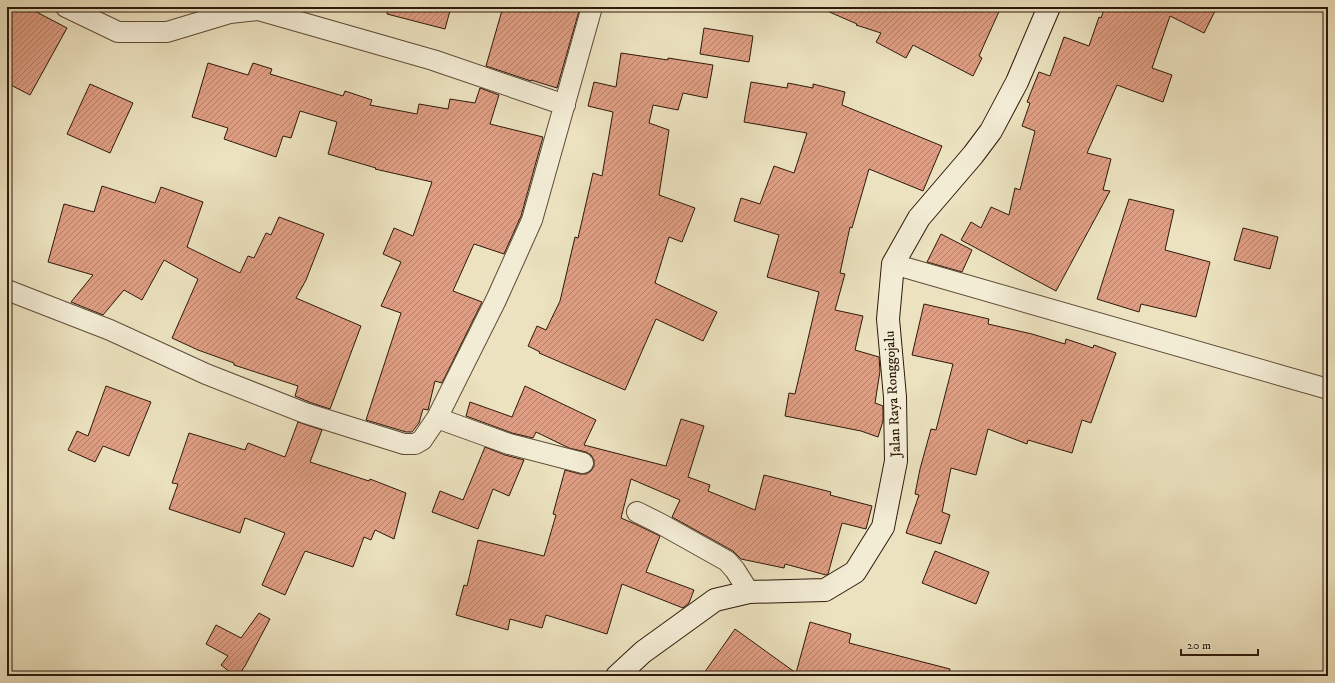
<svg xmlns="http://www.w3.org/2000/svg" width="1335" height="683" font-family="'IM FELL DW Pica',serif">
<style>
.building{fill:url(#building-hatch);stroke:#2e190b}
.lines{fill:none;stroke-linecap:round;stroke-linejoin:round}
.street-casing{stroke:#5e4b38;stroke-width:22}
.secondary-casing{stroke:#2e190b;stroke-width:24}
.street{stroke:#f3ecd5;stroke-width:20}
.secondary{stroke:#f3ecd5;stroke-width:22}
.labels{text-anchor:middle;stroke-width:4;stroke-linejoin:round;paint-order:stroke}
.street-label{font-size:14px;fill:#2e190b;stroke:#f3ecd5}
</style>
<defs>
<pattern id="building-hatch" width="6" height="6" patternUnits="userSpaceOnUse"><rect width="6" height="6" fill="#df9e83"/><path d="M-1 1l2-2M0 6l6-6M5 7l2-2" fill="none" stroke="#b58069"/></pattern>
</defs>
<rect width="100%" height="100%" fill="#ece2bf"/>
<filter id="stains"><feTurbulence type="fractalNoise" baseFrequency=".005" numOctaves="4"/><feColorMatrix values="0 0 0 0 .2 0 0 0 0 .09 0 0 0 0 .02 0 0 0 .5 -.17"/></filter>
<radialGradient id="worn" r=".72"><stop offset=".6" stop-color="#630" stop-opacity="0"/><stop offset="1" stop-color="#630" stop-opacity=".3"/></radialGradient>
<path class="building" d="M7 7H27L67 28 30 95 7 83Z
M388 7H451L445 29 387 14Z
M503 7H563L579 11 557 88 531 80V81L486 66Z
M818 7H1001L979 56 982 58 973 76 913 45 906 58 876 42 881 33 856 25 857 24Z
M1105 7H1217L1204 33 1170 16 1152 68 1172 75 1163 102 1117 85 1087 153 1111 159 1103 190 1110 191 1056 291 961 240 971 222 981 228 991 207 1009 215 1015 188 1020 190 1035 131 1022 126 1030 103 1027 102 1039 72 1050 76 1064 37 1089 46 1099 17 1101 18Z
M704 28 753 36 749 62 700 54Z
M621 53 668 60V58L713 65 707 98 683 93 678 110 653 105 649 123 669 130 659 195 695 208 682 242 669 237 655 283 717 312 703 341 656 319 625 390 539 353 540 352 528 346 537 326 546 330 560 301 575 237 578 238 593 173 602 176 613 112 588 106 594 82 616 87Z
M208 63 248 75 253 63 272 69 270 74 343 96 345 91 372 100 370 105 417 114 419 104 448 109 450 99 475 103 480 88 499 95 490 124 543 137 521 216 504 254 474 244 453 291 482 302 442 383 435 381 428 410 423 409 419 423 412 432H406L366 420 401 313 381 306 401 262 383 254 394 228 413 236 432 182 375 169 376 168 328 154 337 122 300 111 291 138 283 136 276 157 224 139 228 128 192 117Z
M751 82 787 88 788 83 813 88V84L845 92 842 105 942 146 923 191 869 169 852 228 850 227 840 273 845 274 835 310 863 316 855 350 879 357 880 371 875 403 883 406V421L878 437 861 431 785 416 789 393 795 394 819 292 767 277 779 235 734 221 741 198 760 204 774 166 794 173 807 133 744 122Z
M90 84 133 103 110 153 67 134Z
M102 186 155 203 161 187 203 202 187 247 240 273 248 256 254 258 266 233 271 235 279 217 324 234 306 280 296 298 361 326 330 409 309 402 295 396 298 386 234 365V363L198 350 172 338 198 279 164 260 142 300 124 290 103 315 71 302 93 275 48 262 64 204 94 212Z
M1129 199 1174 210 1165 250 1210 262 1196 317 1141 304 1139 312 1097 299Z
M1243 228 1278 237 1270 269 1234 260Z
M941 234 972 250 962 272 927 262Z
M924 304 989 319 988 324 1032 334 1065 344 1066 339 1093 348 1094 345 1116 353 1091 423 1082 420 1072 453 1028 440 1027 444 988 429 976 475 951 468 942 512 950 515 941 544 906 533 919 495 915 494 920 469 931 429 936 430 953 364 912 355Z
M106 386 151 402 129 456 103 446 95 462 68 450 77 431 88 436Z
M525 386 596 420 584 445 666 466 681 419 704 426 688 477 710 485 708 491 755 510 764 475 831 492 830 495 872 506 866 529 842 523 828 574 826 575 785 564 784 568 741 559 733 551 672 517 680 500 631 479 621 518 635 524 660 536 646 572 694 590 689 603 683 608 622 584 607 634 546 615 542 628 510 619 508 630 456 615 464 585 467 586 478 540 544 556 556 515 553 514 565 470 580 474H586L591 471 594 466V460L591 455 586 452 569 448 536 432 533 438 512 433 466 416 470 402 512 417Z
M298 422 322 430 310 462 369 481 370 479 406 493 394 539 375 530 371 540 364 537 353 567 305 551 285 595 262 585 285 533 245 518 240 533 169 509 178 484 172 483 189 433 245 450 248 443 285 457Z
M485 447 505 455 524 460 509 496 493 489 478 529 432 512 440 491 463 500Z
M935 551 989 572 976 604 922 583Z
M259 613 270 619 245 666 238 676H235L221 665 228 656 206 644 216 625 241 638Z
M810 622 851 634 849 643 950 669 949 676H702L735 629 796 673Z"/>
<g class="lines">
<defs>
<path id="street" d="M66 7 118 32H167L230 13 258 10 433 60 565 105
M893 264 1328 389
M7 290 110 330 206 374 305 413 404 444H415L422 440 437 418 496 300 532 220 592 7
M437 418 509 444 583 463
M637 512 661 524 727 561 735 570 749 592"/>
<path id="secondary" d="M617 676 643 652 715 600 749 592 825 590 855 572 883 527 896 461 895 397 888 319 893 264 919 218 973 155 991 131 1017 82 1049 7"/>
</defs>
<use href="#street" class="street-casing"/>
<use href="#secondary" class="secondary-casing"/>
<use href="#street" class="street"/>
<use href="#secondary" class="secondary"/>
</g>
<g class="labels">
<g class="street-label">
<text transform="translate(892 394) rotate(-93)" y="5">Jalan Raya Ronggojalu</text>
</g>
</g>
<rect width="1335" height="683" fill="none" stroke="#ece2bf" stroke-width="24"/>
<rect x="8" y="8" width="1319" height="667" fill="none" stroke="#2e190b" stroke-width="2"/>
<rect x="12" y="12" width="1311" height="659" fill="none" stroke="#2e190b"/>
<path d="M1181 649v6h77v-6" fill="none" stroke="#2e190b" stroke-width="2"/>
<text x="1187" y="649" font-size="12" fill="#2e190b" stroke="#f3ecd5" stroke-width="3" paint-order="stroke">20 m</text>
<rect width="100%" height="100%" filter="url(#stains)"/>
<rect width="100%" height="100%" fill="url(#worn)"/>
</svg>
